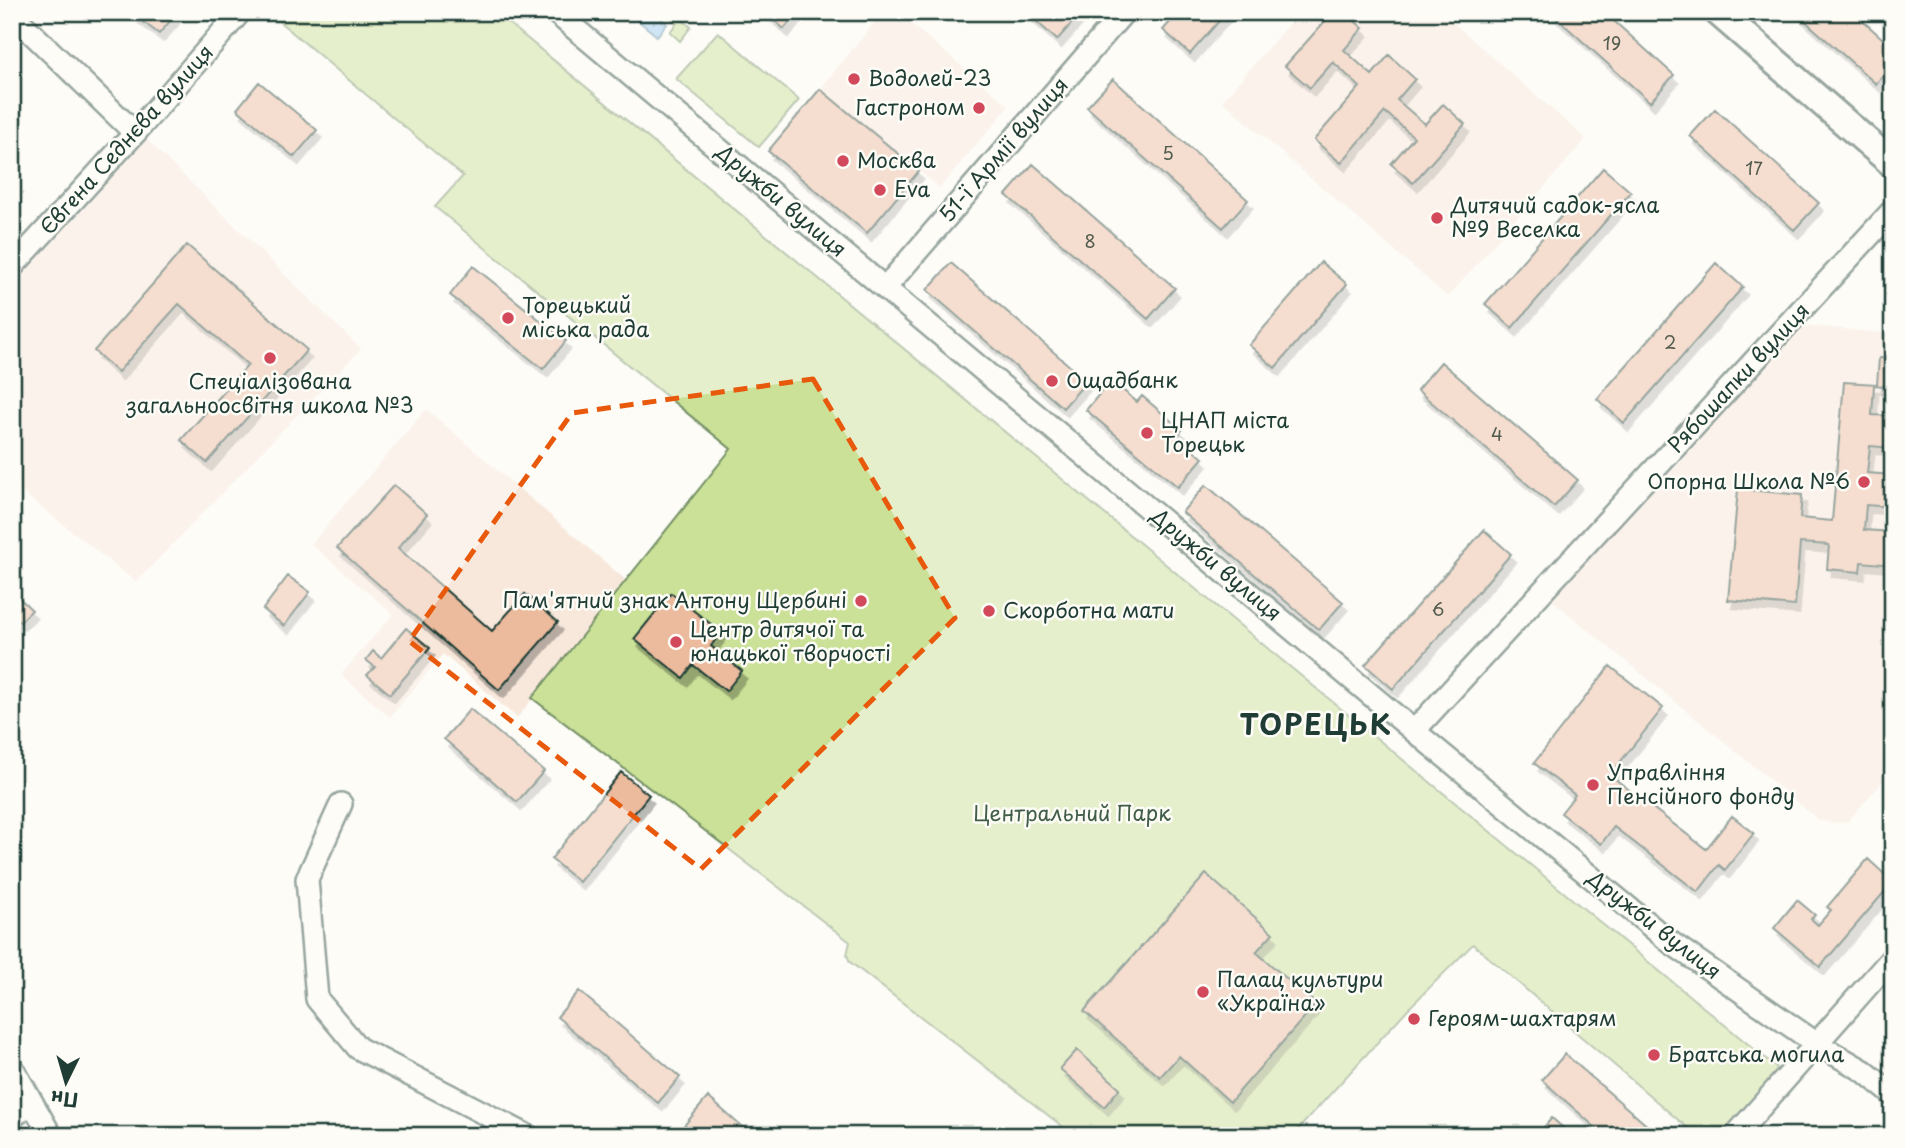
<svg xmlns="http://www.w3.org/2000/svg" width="1905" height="1148" font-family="'Playpen Sans',sans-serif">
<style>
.built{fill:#f8e8dc}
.green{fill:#cae197;stroke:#748f66;stroke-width:2}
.water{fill:#98c9f4;stroke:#6891a7;stroke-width:2}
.building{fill:#ecba9d;stroke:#1f3d34;stroke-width:2;filter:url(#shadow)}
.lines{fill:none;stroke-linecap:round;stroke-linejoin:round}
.minor-casing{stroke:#1f3d34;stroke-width:26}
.major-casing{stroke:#1f3d34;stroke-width:32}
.minor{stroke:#fdfcf7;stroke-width:21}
.major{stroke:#fdfcf7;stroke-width:26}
.marked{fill:none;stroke:#e8590c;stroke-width:5;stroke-dasharray:14 9;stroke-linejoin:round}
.poi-dot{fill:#d1495b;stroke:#fdfcf7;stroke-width:2.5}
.labels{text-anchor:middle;stroke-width:5;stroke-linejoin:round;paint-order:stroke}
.number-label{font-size:18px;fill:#525c4e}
.poi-label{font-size:21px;fill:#1f3d34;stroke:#fdfcf7;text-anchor:start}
.street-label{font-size:21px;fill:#1f3d34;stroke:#fdfcf7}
.park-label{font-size:21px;fill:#415e48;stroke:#fdfcf7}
.district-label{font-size:28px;font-weight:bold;letter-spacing:2px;fill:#1f3d34;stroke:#fdfcf7}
</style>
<defs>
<filter id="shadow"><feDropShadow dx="4.5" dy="8" stdDeviation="0" flood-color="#0004"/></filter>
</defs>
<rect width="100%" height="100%" fill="#fdfcf7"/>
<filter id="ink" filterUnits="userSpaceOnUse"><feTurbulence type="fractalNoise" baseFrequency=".0143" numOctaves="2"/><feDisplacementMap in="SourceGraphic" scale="14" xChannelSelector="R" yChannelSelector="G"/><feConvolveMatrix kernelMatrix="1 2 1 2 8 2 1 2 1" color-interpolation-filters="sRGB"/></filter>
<g filter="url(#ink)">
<path class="built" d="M883 12H897L1009 106 940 188 820 89Z
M1299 12H1441L1586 139 1448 297 1222 101Z
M142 135 361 349 136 582 12 484V281Z
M1799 325 1893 334V770L1847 822 1831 823 1819 820 1542 592Z
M426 409 627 581 517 718 443 654 390 717 341 675 393 614 311 544Z"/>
<path class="green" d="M268 12H495L1788 1077 1735 1136H1697L1473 944 1406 1011 1292 1136H1075L850 962 847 955 850 942 532 698 731 449 435 207 463 176Z
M664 12H673L691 27 680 41 670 32 677 23Z
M718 32 799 100 759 147 676 79Z"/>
<path class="water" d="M632 12H654L667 24 657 36 630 14Z"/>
<path class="building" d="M136 12H178L159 34 134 15Z
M765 12H798L784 29Z
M1026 12H1079L1080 14 1057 40Z
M1179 12H1227L1190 54 1163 30Z
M1333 12H1344L1363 28 1344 50 1372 75 1389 55 1415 79 1397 100 1425 124 1443 104 1465 124 1413 183 1391 164 1414 137 1385 112 1341 163 1314 140 1360 87 1333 62 1310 88 1285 66Z
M1550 12H1604L1674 75 1650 102Z
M1795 12H1853L1893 48V65L1876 84Z
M1113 79 1248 200 1223 228 1087 107Z
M259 82 317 130 294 157 237 109Z
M820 89 919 171 867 233 768 151Z
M1715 109 1819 203 1794 230 1690 136Z
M1033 164 1175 288 1148 319 1006 195Z
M1603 168 1631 192 1512 328 1485 304Z
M187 245 307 350 207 463 181 440 248 365 179 304 118 372 94 351Z
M1321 262 1347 284 1275 368 1249 345Z
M951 263 1087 381 1063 408 927 290Z
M1716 263 1743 287 1624 423 1597 399Z
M473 266 566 341 543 369 450 295Z
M1879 358 1893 359V387L1874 385 1872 415 1893 416V448L1870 446 1867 473 1893 475V507L1866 505 1864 530 1893 532V565L1861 562 1860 572 1827 569 1829 545 1800 543 1795 606 1728 600 1738 489 1802 495 1800 518 1832 521 1844 382 1877 384Z
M1441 362 1578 480 1554 507 1417 390Z
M1111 380 1137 402 1142 396 1182 430 1177 436 1203 458 1178 487 1086 410Z
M394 485 427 514 398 548 492 631 525 594 558 622 499 690 337 548Z
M1206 485 1343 602 1319 630 1182 512Z
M1484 530 1511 554 1393 689 1365 665Z
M288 576 310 592 284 626 263 609Z
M12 591 32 610 20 622 12 615Z
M671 593 721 632 711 646 742 671 726 691 693 665 683 678 634 639Z
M406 628 430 648 390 694 367 675 375 667 366 660 373 651 381 658Z
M1610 666 1663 708 1610 775 1706 849 1732 816 1754 833 1725 870 1719 865 1698 892 1614 827 1601 844 1561 813 1575 795 1534 763Z
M470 709 544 771 517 802 444 739Z
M621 772 649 795 579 882 551 859Z
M1868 859 1893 882 1820 967 1774 928 1797 900 1815 915 1811 919 1818 925 1831 910 1827 907Z
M1206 874 1273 933 1256 952 1316 1004 1230 1102 1179 1056 1160 1077 1084 1011Z
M579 991 680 1077 658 1103 557 1017Z
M1077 1050 1120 1088 1104 1107 1060 1069Z
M1565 1054 1659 1136H1605L1542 1080Z
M708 1097 752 1136H691L682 1128Z
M1552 1118 1572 1136H1536Z"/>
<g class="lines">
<defs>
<path id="minor" d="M555 12 1414 731 1670 942 1817 1044 1864 1071 1893 1095
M12 14 135 133
M12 267 135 133 240 12
M885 288 1124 12
M1414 731 1893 210
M341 804 307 879 317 999 358 1048 528 1136
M12 1067 51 1136
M12 1117 32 1103
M1735 1136 1893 957"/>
<path id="major" d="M1718 12 1893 164"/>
</defs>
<use href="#minor" class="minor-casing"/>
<use href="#major" class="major-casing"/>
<use href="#minor" class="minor"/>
<use href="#major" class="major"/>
</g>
</g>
<path d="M0 0H1905V1148H0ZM813 379 955 618 701 869 409 641 572 413Z" fill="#fdfcf7" fill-opacity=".55" fill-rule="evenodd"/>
<path class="marked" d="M813 379 955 618 701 869 409 641 572 413Z"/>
<g class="poi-dot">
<circle cx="854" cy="79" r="7"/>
<circle cx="979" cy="108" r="7"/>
<circle cx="843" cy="161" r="7"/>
<circle cx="880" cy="190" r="7"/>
<circle cx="1437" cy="218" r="7"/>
<circle cx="508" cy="318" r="7"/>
<circle cx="270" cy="358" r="7"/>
<circle cx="1052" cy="381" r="7"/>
<circle cx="1147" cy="433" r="7"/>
<circle cx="1864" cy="482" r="7"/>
<circle cx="861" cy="601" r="7"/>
<circle cx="989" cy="611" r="7"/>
<circle cx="676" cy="642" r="7"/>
<circle cx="1593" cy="785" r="7"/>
<circle cx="1203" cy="992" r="7"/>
<circle cx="1414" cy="1019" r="7"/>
<circle cx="1654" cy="1055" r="7"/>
</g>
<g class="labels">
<g class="number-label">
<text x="1612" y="50">19</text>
<text x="1168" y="160">5</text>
<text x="1754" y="175">17</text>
<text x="1090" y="248">8</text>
<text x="1670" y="349">2</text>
<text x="1497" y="441">4</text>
<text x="1438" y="616">6</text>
</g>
<g class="poi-label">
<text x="868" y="86">Водолей-23</text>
<text x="965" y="115" text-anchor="end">Гастроном</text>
<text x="857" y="168">Москва</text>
<text x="894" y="197">Eva</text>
<text x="1451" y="213">Дитячий садок-ясла<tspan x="1451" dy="24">№9 Веселка</tspan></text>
<text x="522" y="313">Торецький<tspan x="522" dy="24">міська рада</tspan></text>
<text x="1066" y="388">Ощадбанк</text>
<text x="270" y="389" text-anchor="middle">Спеціалізована<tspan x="270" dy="24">загальноосвітня школа №3</tspan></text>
<text x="1161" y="428">ЦНАП міста<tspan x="1161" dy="24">Торецьк</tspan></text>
<text x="1850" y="489" text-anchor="end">Опорна Школа №6</text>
<text x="847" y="608" text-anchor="end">Пам'ятний знак Антону Щербині</text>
<text x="1003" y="618">Скорботна мати</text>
<text x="690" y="637">Центр дитячої та<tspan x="690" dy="24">юнацької творчості</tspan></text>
<text x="1607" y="780">Управління<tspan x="1607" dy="24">Пенсійного фонду</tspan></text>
<text x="1217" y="987">Палац культури<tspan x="1217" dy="24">«Україна»</tspan></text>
<text x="1428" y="1026">Героям-шахтарям</text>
<text x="1668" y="1062">Братська мoгила</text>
</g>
<g class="street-label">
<text transform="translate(127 140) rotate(-48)" y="7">Євгена Седнєва вулиця</text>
<text transform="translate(1004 150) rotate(-49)" y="7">51-ї Армії вулиця</text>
<text transform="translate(781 201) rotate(40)" y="7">Дружби вулиця</text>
<text transform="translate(1739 378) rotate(-47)" y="7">Рябошапки вулиця</text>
<text transform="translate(1216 565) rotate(40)" y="7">Дружби вулиця</text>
<text transform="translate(1654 925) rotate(38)" y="7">Дружби вулиця</text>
</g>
<g class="park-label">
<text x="1072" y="821">Центральний Парк</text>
</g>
<g class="district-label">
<text x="1316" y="735">ТОРЕЦЬК</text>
</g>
</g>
<rect width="1905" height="1148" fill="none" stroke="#fdfcf7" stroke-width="42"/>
<rect x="21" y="21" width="1863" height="1106" fill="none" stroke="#1f3d34" stroke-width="2.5" filter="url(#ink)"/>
<g transform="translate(66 1082) rotate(185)" stroke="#fdfcf7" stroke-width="5" paint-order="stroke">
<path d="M0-5L12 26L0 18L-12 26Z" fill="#1f3d34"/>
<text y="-10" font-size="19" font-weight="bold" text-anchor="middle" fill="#1f3d34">Пн</text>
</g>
</svg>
